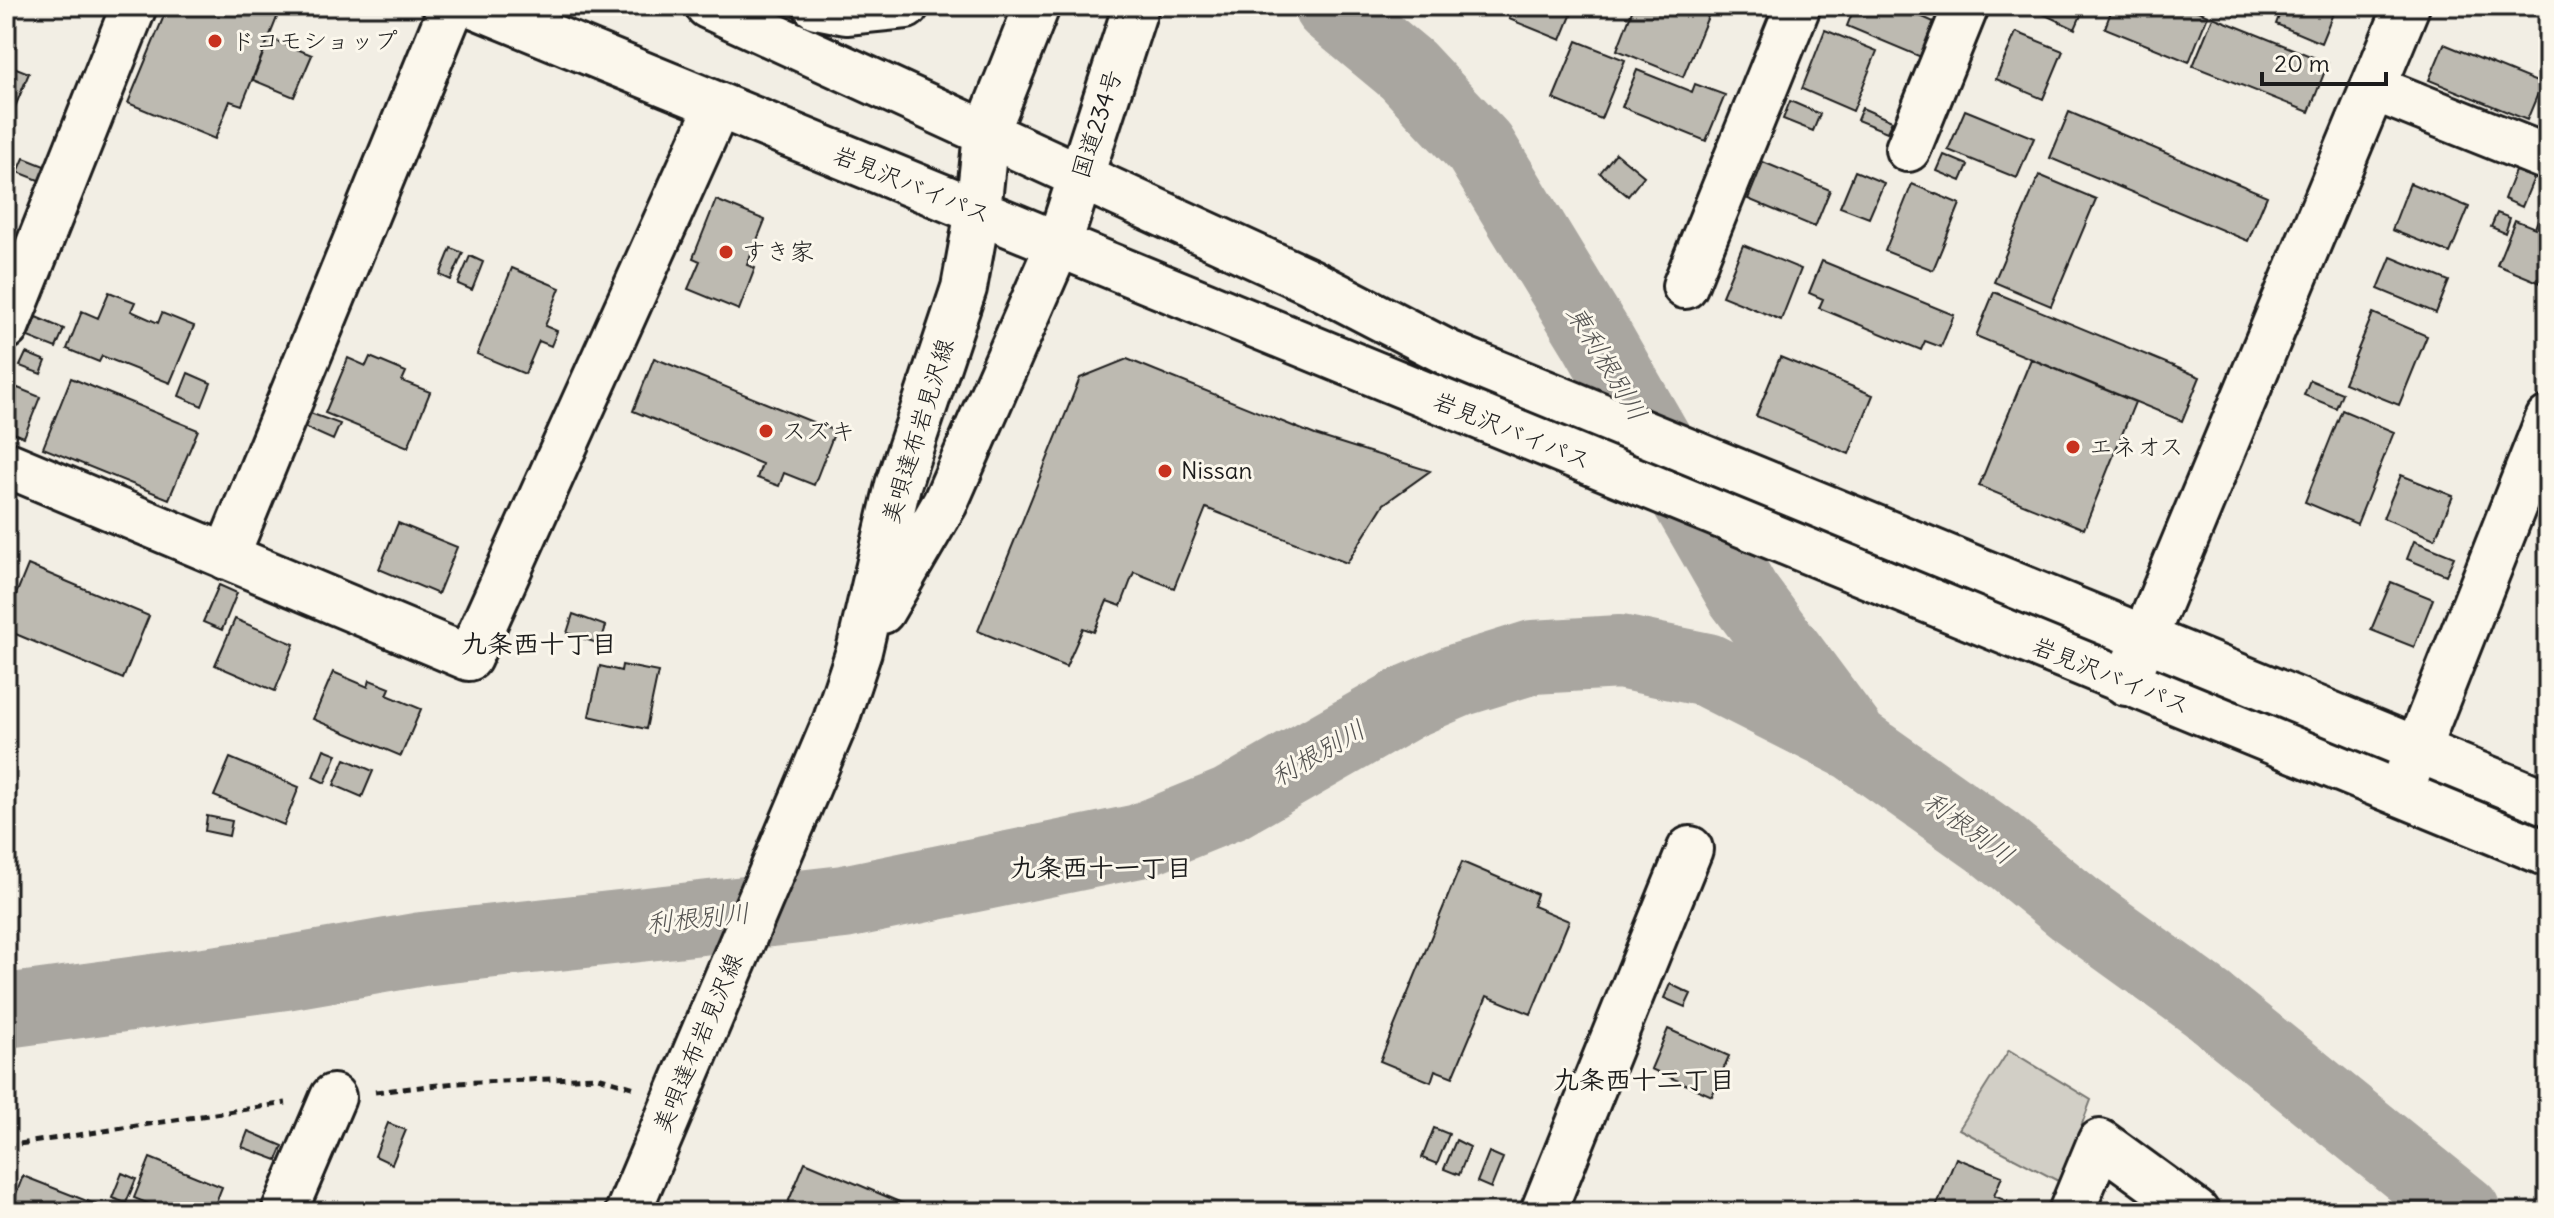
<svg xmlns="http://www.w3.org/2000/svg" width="2554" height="1218" font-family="Delius,'Klee One',sans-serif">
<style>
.green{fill:#d2cfc6;stroke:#777671;stroke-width:2}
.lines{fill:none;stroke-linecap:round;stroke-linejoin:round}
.river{stroke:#a9a6a0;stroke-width:74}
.building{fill:#bdbab1;stroke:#1c1c1c;stroke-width:2}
.minor-casing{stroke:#1c1c1c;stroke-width:50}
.tertiary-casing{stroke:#1c1c1c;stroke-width:50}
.secondary-casing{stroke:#1c1c1c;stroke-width:50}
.trunk-casing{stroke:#1c1c1c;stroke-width:50}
.path{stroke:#1c1c1c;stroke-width:5;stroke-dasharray:8 6;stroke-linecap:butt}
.minor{stroke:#fbf7ec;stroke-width:44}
.tertiary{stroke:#fbf7ec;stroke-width:44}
.secondary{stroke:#fbf7ec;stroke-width:44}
.trunk{stroke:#fbf7ec;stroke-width:44}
.poi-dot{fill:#c8321e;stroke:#fbf7ec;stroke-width:3}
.labels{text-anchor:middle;stroke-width:6;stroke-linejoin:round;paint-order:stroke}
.poi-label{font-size:24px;fill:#1c1c1c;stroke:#fbf7ec;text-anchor:start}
.street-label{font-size:24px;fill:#1c1c1c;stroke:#fbf7ec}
.water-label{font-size:26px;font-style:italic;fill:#545351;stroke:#fbf7ec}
.neighbourhood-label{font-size:26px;font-weight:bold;fill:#1c1c1c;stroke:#fbf7ec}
</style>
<rect width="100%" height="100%" fill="#f2eee4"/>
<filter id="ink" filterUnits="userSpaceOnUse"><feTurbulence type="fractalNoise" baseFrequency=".0125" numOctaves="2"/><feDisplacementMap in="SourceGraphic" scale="16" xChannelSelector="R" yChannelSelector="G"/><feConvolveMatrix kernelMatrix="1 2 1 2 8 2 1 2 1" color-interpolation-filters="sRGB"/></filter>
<g filter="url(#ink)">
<path class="green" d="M2009 1050 2091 1100 2060 1182 1959 1129Z"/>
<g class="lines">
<path class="river" d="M1330 6 1407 70 1480 148 1596 338 1743 594 1848 735
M6 1011 285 973 422 949 844 902 1139 841 1230 804 1408 702 1459 680 1533 657 1620 652 1707 670 1856 745 1993 842 2074 908 2207 1004 2464 1212"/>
</g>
<path class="building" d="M168 6H270L280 10 242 105 230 101 215 139 128 103Z
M1514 6H1575L1561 40 1509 19Z
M1634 6H1690L1709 14 1683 77 1617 50Z
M1855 6H1898L1936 23 1921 57 1847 26Z
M2026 6H2085L2075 29Z
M2113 6H2185L2208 15 2189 62 2105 28Z
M2283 6 2298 9 2299 6H2336L2321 43 2276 24Z
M2213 17 2328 63 2309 112 2193 66Z
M1825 30 1877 51 1853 111 1802 89Z
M2016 32 2063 51 2043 99 1996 79Z
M269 38 312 55 294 97 253 80Z
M1577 41 1625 60 1601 119 1553 99Z
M2444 44 2542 84 2527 120 2429 80Z
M6 64 29 73 6 129Z
M1637 70 1692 92 1695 84 1725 95 1706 141 1622 107Z
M1790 101 1820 114 1813 131 1783 119Z
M1862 108 1892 121 1887 132 1857 120Z
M1965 110 2034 138 2017 178 1948 150Z
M2069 112 2267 196 2248 241 2050 158Z
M1616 153 1644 176 1628 196 1600 173Z
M1944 155 1968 165 1961 181 1937 171Z
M24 158 47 167 41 181 18 172Z
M1763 162 1830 190 1815 227 1748 199Z
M1855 171 1884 183 1869 218 1840 207Z
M2515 171 2534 178 2522 207 2504 199Z
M2039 175 2096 199 2051 306 1994 282Z
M2410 183 2469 207 2450 253 2392 230Z
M1912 184 1960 204 1933 270 1885 251Z
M716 200 765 220 747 265 755 268 739 310 688 289 700 261 693 258Z
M2497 213 2510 218 2505 233 2491 227Z
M2540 214 2548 217V286L2497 265 2515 220 2535 228Z
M1743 245 1801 269 1781 320 1722 296Z
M451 248 463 253 451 280 440 275Z
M470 256 483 262 472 290 458 284Z
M2391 257 2449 281 2436 313 2378 289Z
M1822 261 1954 315 1941 347 1925 341 1921 350 1819 308 1823 299 1809 293Z
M512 268 560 288 545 326 557 331 551 346 539 341 525 374 477 354Z
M109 292 135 302 131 311 158 323 162 313 194 326 170 383 102 356 99 362 67 349 82 311 98 318Z
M1994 292 2200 377 2182 421 1976 336Z
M2373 313 2427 336 2399 405 2344 383Z
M36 317 64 329 56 348 28 337Z
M26 353 46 361 41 374 20 366Z
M370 357 406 372 402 381 430 392 408 447 325 413 348 358 366 366Z
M1780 357 1873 395 1849 454 1756 416Z
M654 358 835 431 814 485 784 473 779 486 757 478 762 464 633 411Z
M1127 359 1315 435 1430 471 1384 504 1347 563 1206 508 1174 588 1134 572 1121 606 1107 601 1094 632 1083 628 1066 667 978 631 1080 378Z
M2031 359 2135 402 2084 529 1979 486Z
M188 373 211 383 202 406 179 396Z
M71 378 198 430 169 499 43 448Z
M2310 380 2342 393 2336 408 2304 395Z
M8 384 40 397 24 437 6 430Z
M2342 410 2394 432 2357 524 2305 502Z
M310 413 340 424 333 440 304 427Z
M2401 475 2453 496 2435 539 2383 518Z
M398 523 457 547 438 594 379 569Z
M2414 541 2454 557 2446 575 2407 559Z
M28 565 149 616 123 679 6 630V619Z
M2391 582 2433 599 2414 647 2371 630Z
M219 585 237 593 222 630 203 622Z
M573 614 606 626 600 644 567 633Z
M235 619 294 644 275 691 215 665Z
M622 665 658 672 646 729 589 716 600 666 621 671Z
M333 672 368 687 370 680 390 688 387 695 421 709 401 756 313 719Z
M324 749 337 754 325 783 313 777Z
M230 758 299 787 284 825 214 796Z
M345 759 373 771 362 797 334 785Z
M207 816 232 821 229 836 205 831Z
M1462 862 1537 894 1533 906 1569 921 1531 1014 1487 996 1453 1077 1435 1070 1431 1082 1380 1061Z
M1670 984 1691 994 1685 1007 1664 998Z
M1668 1029 1729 1056 1712 1096 1651 1069Z
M388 1123 406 1130 392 1164 375 1156Z
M1434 1128 1449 1134 1437 1164 1422 1158Z
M248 1131 283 1146 277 1160 242 1147Z
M1456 1140 1470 1147 1459 1175 1444 1169Z
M1489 1152 1503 1158 1491 1188 1477 1182Z
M150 1158 222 1187 212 1212H169L134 1198Z
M1956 1158 2002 1176 1994 1196 2007 1201 2002 1212 1976 1208 1975 1212H1934Z
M805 1162 923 1212H784Z
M122 1173 136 1179 126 1203 112 1198Z
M23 1176 110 1210 109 1212H9Z
M941 1201 967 1212H936Z"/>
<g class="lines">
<defs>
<path id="minor" d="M816 6 846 12 906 6
M2373 88 2548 158
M1908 149 1966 6
M1685 286 1798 6
M6 327 134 6
M6 464 469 658 717 108
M226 557 452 6
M2400 793 2548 419
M284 1212 333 1097
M1543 1212 1690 849
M2071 1212 2100 1142 2196 1212"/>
<path id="tertiary" d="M2126 683 2407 6"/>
<path id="secondary" d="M882 611 945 503 1059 243
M628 1212 836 720 859 651 898 485 964 288 978 211"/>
<path id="trunk" d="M476 6 2548 854
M708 6 1309 281 1448 353 2548 803
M978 211 986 134 1037 6
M1059 243 1136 6"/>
</defs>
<use href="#minor" class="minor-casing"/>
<use href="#tertiary" class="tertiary-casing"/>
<use href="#secondary" class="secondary-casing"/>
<use href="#trunk" class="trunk-casing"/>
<path class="path" d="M375 1092 456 1083 598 1077 635 1088
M6 1146 286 1103"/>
<use href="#minor" class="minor"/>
<use href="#tertiary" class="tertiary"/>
<use href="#secondary" class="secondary"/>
<use href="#trunk" class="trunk"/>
</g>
</g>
<g class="poi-dot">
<circle cx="215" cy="41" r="8"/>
<circle cx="726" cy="252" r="8"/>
<circle cx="766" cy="431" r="8"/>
<circle cx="2073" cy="447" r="8"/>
<circle cx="1165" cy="471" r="8"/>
</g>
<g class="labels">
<g class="poi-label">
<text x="231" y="49">ドコモショップ</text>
<text x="742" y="260">すき家</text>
<text x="782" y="439">スズキ</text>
<text x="2089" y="455">エネオス</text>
<text x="1181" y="479">Nissan</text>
</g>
<g class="street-label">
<text transform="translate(1097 124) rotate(-72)" y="8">国道234号</text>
<text transform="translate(912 185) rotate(22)" y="8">岩見沢バイパス</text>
<text transform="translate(918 431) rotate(-73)" y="8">美唄達布岩見沢線</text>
<text transform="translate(1512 431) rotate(22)" y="8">岩見沢バイパス</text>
<text transform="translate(2111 676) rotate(22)" y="8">岩見沢バイパス</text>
<text transform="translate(698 1043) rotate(-67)" y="8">美唄達布岩見沢線</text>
</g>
<g class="water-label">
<text transform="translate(1607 363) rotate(59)" y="9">東利根別川</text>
<text transform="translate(1318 753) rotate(-30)" y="9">利根別川</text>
<text transform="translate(1969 828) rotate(36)" y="9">利根別川</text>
<text transform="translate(698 918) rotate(-6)" y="9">利根別川</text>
</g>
<g class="neighbourhood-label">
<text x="539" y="653">九条西十丁目</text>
<text x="1101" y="877">九条西十一丁目</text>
<text x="1644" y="1089">九条西十二丁目</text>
</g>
</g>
<rect width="2554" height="1218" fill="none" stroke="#fbf7ec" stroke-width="32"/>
<rect x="16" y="16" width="2522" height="1186" fill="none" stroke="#1c1c1c" stroke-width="3" filter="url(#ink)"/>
<path d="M2262 72v12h124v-12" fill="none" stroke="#1c1c1c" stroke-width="4"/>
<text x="2274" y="72" font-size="24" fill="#1c1c1c" stroke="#fbf7ec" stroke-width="6" paint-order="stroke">20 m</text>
</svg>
